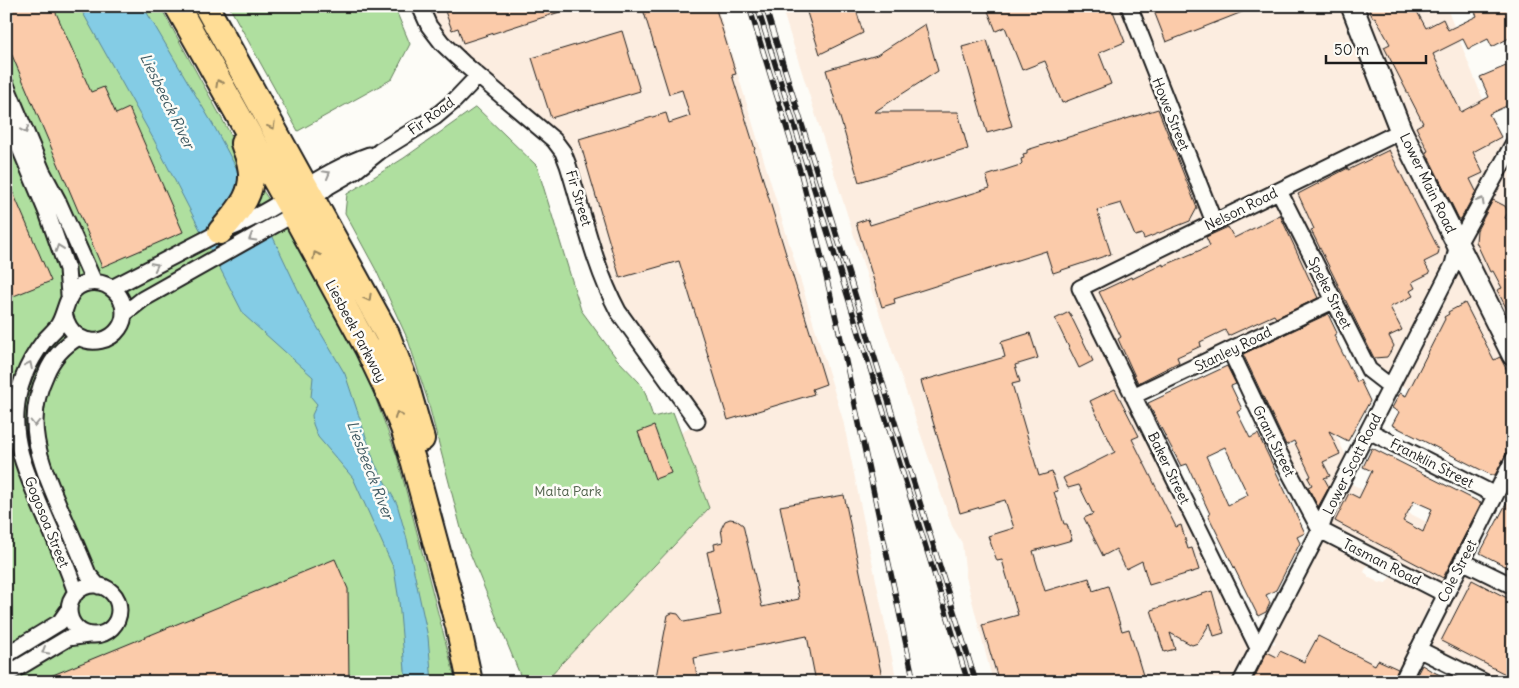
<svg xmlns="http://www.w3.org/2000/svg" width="1519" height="688" font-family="Delius,sans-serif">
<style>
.built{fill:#fcede0}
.green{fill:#afdf9f;stroke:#667e5e}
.water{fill:#84cce5;stroke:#5a8695}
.building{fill:#fbcbaa;stroke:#1c1c1c;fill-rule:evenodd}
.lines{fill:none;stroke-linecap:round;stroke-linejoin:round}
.street-casing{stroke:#1c1c1c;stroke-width:19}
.secondary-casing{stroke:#1c1c1c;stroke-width:25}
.primary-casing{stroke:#1c1c1c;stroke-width:28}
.street{stroke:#fdfcf7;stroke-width:15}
.secondary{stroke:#fdfcf7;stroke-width:21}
.primary{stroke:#ffdd96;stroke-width:24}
.rail-casing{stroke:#1c1c1c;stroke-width:5.5}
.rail{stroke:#fdfcf7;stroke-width:4;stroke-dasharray:11;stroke-linecap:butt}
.oneway{stroke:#99865f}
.oneway2{stroke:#989794}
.labels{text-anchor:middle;stroke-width:5;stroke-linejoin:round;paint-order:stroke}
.street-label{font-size:14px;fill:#1c1c1c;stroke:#fdfcf7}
.park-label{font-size:14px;fill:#4f604a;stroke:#fdfcf7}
.water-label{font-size:15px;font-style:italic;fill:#405a62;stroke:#fdfcf7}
</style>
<rect width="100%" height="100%" fill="#fdfcf7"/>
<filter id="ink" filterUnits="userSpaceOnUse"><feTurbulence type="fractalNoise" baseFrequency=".02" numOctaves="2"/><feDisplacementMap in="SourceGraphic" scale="10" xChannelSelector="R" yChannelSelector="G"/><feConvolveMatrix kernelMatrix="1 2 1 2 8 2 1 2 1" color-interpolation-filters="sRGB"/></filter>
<g filter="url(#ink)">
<path class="built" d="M420 6H717L843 420 897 682H544L709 508 681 433 697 421 618 311 563 152 463 63Z
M781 6H1446L1480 92 1513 162V441L1394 382 1381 381 1333 301 1133 396 1258 648 1241 682H993L966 577 962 543 952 526 869 283Z
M1332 427 1351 466 1344 480 1470 544 1462 561 1505 582 1513 567V682H1483L1418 649 1445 594 1320 530 1278 451Z
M1325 539 1363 559 1362 562 1368 563 1364 572 1368 575V577L1380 583 1381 582 1386 583 1392 574 1434 595 1393 682H1251L1271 643 1275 644 1276 642 1273 640Z"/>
<path class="green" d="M6 6H160L255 179 300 246 330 301 366 373 397 456 456 682H6Z
M229 6H394L410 44 392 79 298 131Z
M476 107 537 166 581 310 617 359 639 382 645 392 653 417 673 412 709 508 544 682H523L463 536 427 398 408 340 376 270 345 213 347 194 404 158Z"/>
<path class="water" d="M79 6H143L215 128 271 233 309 313 345 374 375 464 397 504 407 539 428 637 432 682H406L399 601 394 569 353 478 318 437 313 424 312 415 317 404 311 397 313 377 244 315 154 140Z"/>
<path class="building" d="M6 6H53L91 92 104 87 116 114 129 108 183 232 102 267 6 41Z
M443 6H569V9L463 43 458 28 452 30Z
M642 6H715L736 74 732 75 755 149 754 150 826 384 812 389 814 394 728 420 679 261 620 278 579 139 666 113 669 123 690 116 682 90 669 94Z
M805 6H855L863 33 820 54Z
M986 6H1111L1125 42 1099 53 1111 84 1062 103 1045 61 1022 70 1005 27 996 31Z
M1152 6H1255V7L1166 42Z
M1367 6H1414L1426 28 1443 19 1448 30 1477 16 1472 6H1513V36L1492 47 1488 39 1468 49 1463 39 1433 54 1461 112 1489 97 1480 77 1513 63V90L1509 91 1513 103 1489 114 1501 137 1473 152 1483 173 1470 179 1476 191 1461 219H1459L1426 152 1428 151 1416 127 1423 123 1384 47 1390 44 1375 17 1373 18Z
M925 24 938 71 874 112H958L968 149 859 182 826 70 877 55Z
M622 31 640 91 551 118 532 58Z
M987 40 1012 126 987 133 962 47Z
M1158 109 1197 208 1190 221 1144 239 1142 234 1135 236 1121 203 1097 210 1111 254 1053 273 1046 251 894 299 895 303 882 307 856 223 868 219 870 225 990 188 986 176 1020 165 1022 163 1021 159 1024 158 1023 154 1027 153V150Z
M1389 150 1439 250 1438 255 1424 262 1430 273 1412 282 1415 288 1410 291 1413 296 1390 307 1402 330 1389 336 1394 346 1387 357 1374 358 1311 230 1314 229 1298 194 1348 168V170Z
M6 176 51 281 6 299Z
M1493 200 1505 206 1508 212 1505 218 1513 223V321L1497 290 1502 288 1493 271 1490 272 1476 242 1477 230Z
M1280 215 1318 298 1276 318 1274 315 1228 336 1225 330 1200 342 1201 346 1177 357 1179 362 1138 383 1118 339 1121 337 1099 292 1131 277 1132 279 1163 264V266L1210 246 1206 237 1228 227 1234 238Z
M1465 303 1494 360 1500 357 1513 382V441L1495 475H1491L1392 425 1399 412 1392 408 1400 393 1406 396 1445 319 1444 317 1449 314 1448 312Z
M1069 312 1093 361 1079 368 1055 319Z
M1328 314 1337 333 1334 335 1339 346 1357 382 1360 380 1370 401 1348 441 1329 431 1340 454 1323 462 1330 476 1324 478 1329 487 1318 507 1308 487 1312 485 1308 478 1311 476 1294 441 1286 445 1243 354Z
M1030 333 1038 358 1015 365 1020 382 1012 384 1039 476 1052 472 1058 491 1054 492 1064 524H1067L1072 540 1033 551 1045 591 1089 578 1093 591 1108 586 1122 631 1129 629 1145 682H999L982 625 1018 615 1002 560 997 561 988 536 1014 528 1005 500 960 513 921 381 1005 357 1001 342Z
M1227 366 1236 384 1231 386 1242 409 1237 412 1250 438 1258 434 1305 533 1297 537 1300 543 1276 590 1266 595 1270 603 1266 612 1258 616 1208 515 1210 514 1187 464 1181 466 1148 403ZM1225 447 1248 495 1228 505 1206 456Z
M1115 389 1139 436 1132 439 1176 527 1181 525 1188 549 1192 548 1199 570 1149 585 1142 561 1126 569 1116 549 1103 556 1084 518 1093 514 1079 485 1068 488 1063 478 1115 452 1090 401Z
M654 426 671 473 655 479 638 432Z
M1372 448 1481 503 1443 578 1335 521 1349 493 1359 498 1372 471 1363 467ZM1414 501 1432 509 1423 532 1403 521Z
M1513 491V555L1507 567 1480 553Z
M844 495 883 682H816L807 636 694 658 698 682H655L668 615 672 613 678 614 684 622 721 615 707 552 715 550 714 544 723 542 721 529 725 521 730 519 736 520 743 525 762 607 799 599 780 506Z
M335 559 348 589 349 682H36Z
M1472 580 1513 601V678L1441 641Z
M1212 591 1224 633 1214 636 1210 623 1198 643 1192 645 1170 633 1175 649 1164 652 1151 610Z
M1318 636 1375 665 1378 660 1398 669 1393 682H1252L1267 652 1277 657 1280 651 1304 662Z
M1422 665 1430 670 1454 682H1413Z"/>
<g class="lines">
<defs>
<path id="street" d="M420 6 429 26 442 43 463 63 554 140 563 152 568 165C583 213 594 266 618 311L697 421
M1129 6 1214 222
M6 85 42 171 58 201 94 282
M6 115 48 215 67 269 69 295
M1279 191 1369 370 1391 387
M112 288 220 232C274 214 316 173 369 155
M64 313C74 360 132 342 123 305 121 296 114 289 106 285 100 282 94 282 88 283 64 288 68 312 57 327 53 332 48 336 44 341 28 362 17 387 16 414 14 444 26 471 37 498 50 530 66 561 76 593
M124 314 143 299 294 214 329 186 355 171 380 151 435 117 454 101 478 76
M79 337C63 346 53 357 46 374 23 422 40 461 59 506 69 529 79 551 88 574L98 586
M1230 350 1278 451 1320 530
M1133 396 1333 301
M1369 431 1495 495
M1320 530 1445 594
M1462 561 1513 586
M69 610a25 25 0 1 1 50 0a25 25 0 1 1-50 0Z
M1258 648 1080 288 1401 131
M1418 649 1484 682
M6 655 60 622 69 609
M6 675 68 638 88 635
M1241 682 1320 530 1326 513 1453 265 1458 244 1513 144
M1402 682 1513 460"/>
<path id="secondary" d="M1352 6 1401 131 1513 355"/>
<path id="primary" d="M177 6 294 214 367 348 388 392 403 428 414 463 458 626 470 682
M206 6 387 334 405 380 422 439
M220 232C237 212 256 194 250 166 249 158 245 150 243 143"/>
</defs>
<use href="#street" class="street-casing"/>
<use href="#secondary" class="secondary-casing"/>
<use href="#primary" class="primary-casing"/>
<use href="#street" class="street"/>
<use href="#secondary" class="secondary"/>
<use href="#primary" class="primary"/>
<defs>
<path id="rail" d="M749 6 801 174 817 238 843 348 914 682
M757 6 968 682
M765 6 976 682"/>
</defs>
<use href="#rail" class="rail-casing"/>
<use href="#rail" class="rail"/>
</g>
<defs><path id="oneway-chevron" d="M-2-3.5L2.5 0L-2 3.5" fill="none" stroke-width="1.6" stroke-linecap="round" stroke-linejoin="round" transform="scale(1.25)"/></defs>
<g class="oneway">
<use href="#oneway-chevron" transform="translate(219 83) rotate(-119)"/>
<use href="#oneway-chevron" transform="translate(272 126) rotate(61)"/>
<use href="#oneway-chevron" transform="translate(316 255) rotate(-118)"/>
<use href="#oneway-chevron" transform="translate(368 298) rotate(61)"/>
<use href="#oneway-chevron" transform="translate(398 415) rotate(-112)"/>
</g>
<g class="oneway2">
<use href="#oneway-chevron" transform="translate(25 130) rotate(67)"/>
<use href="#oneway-chevron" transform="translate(327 174) rotate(-29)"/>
<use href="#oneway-chevron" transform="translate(1481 201) rotate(-61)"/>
<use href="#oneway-chevron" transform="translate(252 238) rotate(150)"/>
<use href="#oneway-chevron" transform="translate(59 248) rotate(-109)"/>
<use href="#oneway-chevron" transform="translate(155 266) rotate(-27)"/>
<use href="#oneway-chevron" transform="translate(29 365) rotate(-64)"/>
<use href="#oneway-chevron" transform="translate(35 423) rotate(90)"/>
<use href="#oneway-chevron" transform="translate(45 651) rotate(150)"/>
</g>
</g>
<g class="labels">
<g class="street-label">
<text transform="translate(1171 114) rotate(68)" y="5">Howe Street</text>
<text transform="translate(431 116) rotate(-36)" y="5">Fir Road</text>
<text transform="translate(1428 183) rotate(64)" y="5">Lower Main Road</text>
<text transform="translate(579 198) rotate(73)" y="5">Fir Street</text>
<text transform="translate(1241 209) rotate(-26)" y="5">Nelson Road</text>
<text transform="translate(1330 293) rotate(63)" y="5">Speke Street</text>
<text transform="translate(356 331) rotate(62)" y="5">Liesbeek Parkway</text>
<text transform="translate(1233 349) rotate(-26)" y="5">Stanley Road</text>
<text transform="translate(1274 441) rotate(64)" y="5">Grant Street</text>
<text transform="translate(1432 463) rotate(27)" y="5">Franklin Street</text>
<text transform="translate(1352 464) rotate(-63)" y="5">Lower Scott Road</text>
<text transform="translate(1169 468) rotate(64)" y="5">Baker Street</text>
<text transform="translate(47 522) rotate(68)" y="5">Gogosoa Street</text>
<text transform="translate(1382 562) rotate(27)" y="5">Tasman Road</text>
<text transform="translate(1457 571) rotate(-63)" y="5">Cole Street</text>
</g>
<g class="park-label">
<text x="568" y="496">Malta Park</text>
</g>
<g class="water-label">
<text transform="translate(167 101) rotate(64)" y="5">Liesbeeck River</text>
<text transform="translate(370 470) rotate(69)" y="5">Liesbeeck River</text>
</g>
</g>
<rect width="1519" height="688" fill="none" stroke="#fdfcf7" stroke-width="25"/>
<rect x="12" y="12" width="1494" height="663" fill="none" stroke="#1c1c1c" stroke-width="2" filter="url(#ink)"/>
<path d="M1326 55v8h100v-8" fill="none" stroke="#1c1c1c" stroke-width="2.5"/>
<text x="1334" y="55" font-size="15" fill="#1c1c1c" stroke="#fdfcf7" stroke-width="4" paint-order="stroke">50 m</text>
</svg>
